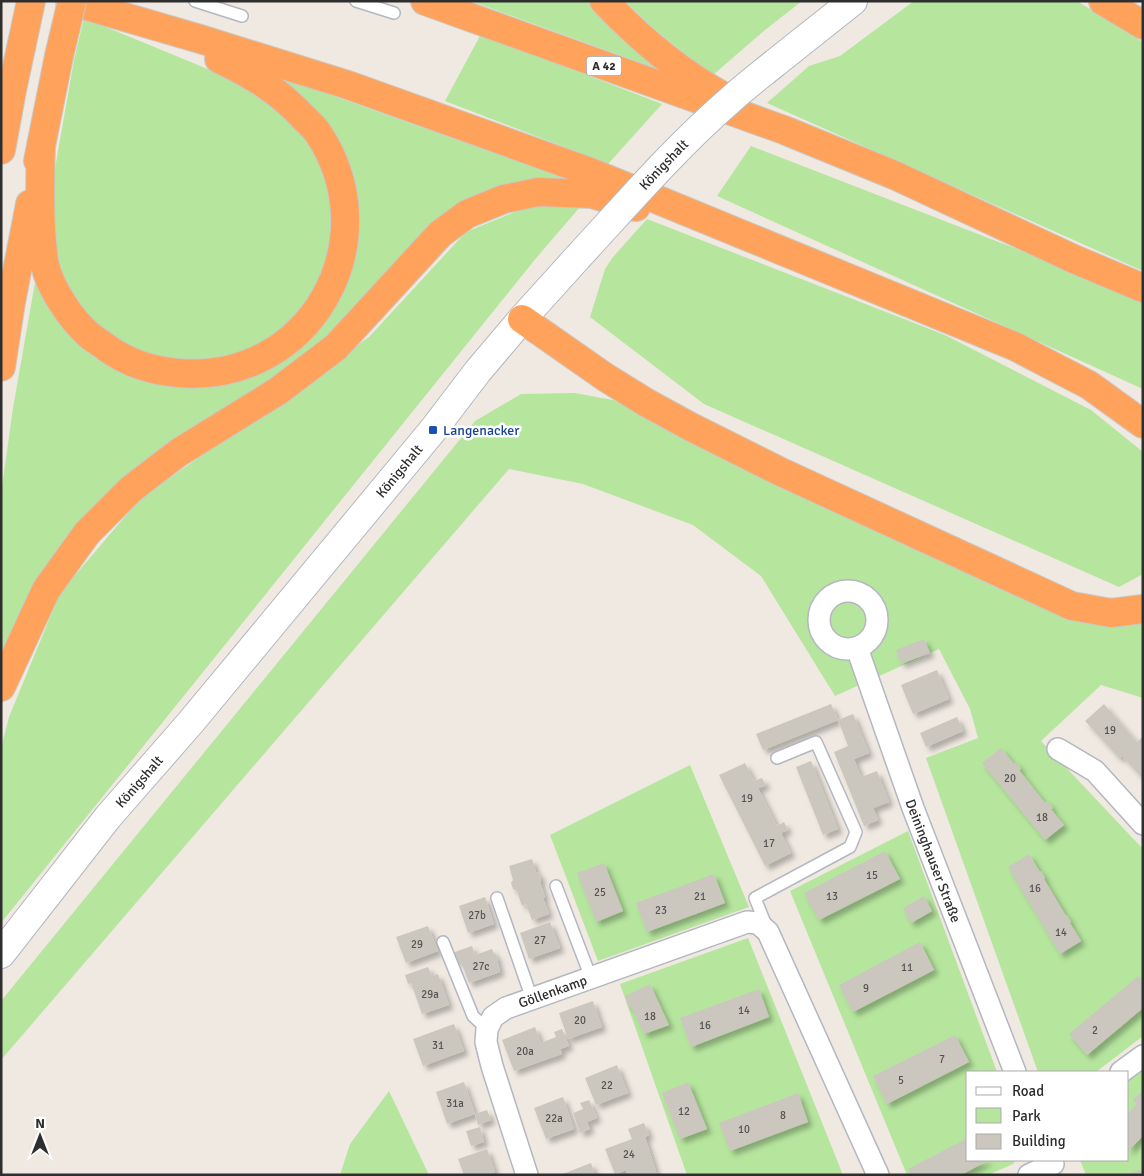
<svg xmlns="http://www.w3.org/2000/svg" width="1144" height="1176" font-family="Signika,sans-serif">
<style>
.green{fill:#b6e59e}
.building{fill:#cbc7bf;filter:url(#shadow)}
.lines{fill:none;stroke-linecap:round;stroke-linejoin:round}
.service-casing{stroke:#b4b7c1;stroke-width:14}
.minor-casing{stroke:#b4b7c1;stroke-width:24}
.secondary-casing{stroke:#b4b7c1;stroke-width:30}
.motorway-casing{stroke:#c9c9c9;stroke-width:30}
.service{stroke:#fff;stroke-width:11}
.minor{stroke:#fff;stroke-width:21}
.secondary{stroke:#fff;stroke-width:28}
.motorway{stroke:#ffa35c;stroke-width:28}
.secondary-bridge-casing{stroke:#b4b7c1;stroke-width:30;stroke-linecap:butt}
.motorway-bridge-casing{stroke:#c9c9c9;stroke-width:30;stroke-linecap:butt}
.secondary-bridge{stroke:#fff;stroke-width:28}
.motorway-bridge{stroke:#ffa35c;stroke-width:28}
.transit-dot{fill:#1a4fb4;stroke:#fff;stroke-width:2}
.labels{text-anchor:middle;stroke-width:5;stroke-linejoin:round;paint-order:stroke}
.number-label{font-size:11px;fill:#555452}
.shield{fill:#fff;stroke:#6d6d6d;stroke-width:1}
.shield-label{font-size:12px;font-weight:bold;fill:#2e2e2e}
.street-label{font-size:14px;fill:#2e2e2e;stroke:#fff}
.transit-label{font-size:14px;fill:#164399;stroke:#fff;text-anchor:start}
</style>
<defs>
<filter id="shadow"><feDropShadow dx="4.5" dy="4.5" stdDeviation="2.5" flood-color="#0004"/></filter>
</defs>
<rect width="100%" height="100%" fill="#efe9e1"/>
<path class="green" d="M471 1H595L658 69Z
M625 1H802L765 30 713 75C682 52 652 29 625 1Z
M914 1H1077L1143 42V271L767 103 809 66 840 56Z
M84 18 227 77H281L567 179 503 188 331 338 146 461 1 663V494L13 408 74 60Z
M481 34 662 104 608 164 445 101Z
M751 146 1143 298V389L717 196Z
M532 205 580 207 537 257 1 923V748L9 717 60 593 139 500 369 337 466 232Z
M647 219 945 335 1091 410 1143 452V574L1119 587 704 404 590 317 605 269 613 257Z
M575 393 618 401 998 587 1110 625 1143 621V698L1101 685 1041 741 1143 849V1036L1096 1072H1038L926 758 978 738 970 709 939 649 835 696 761 576 693 525 583 484 509 469 1 1060V1001L475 421 521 394Z
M690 765 749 907 598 961 550 835Z
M908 831 997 1072H968V1160H1016L1013 1164 988 1175H907L790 891Z
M748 938 843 1175H687L620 984Z
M1143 1062V1175H1086L1080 1160H1128V1073Z
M389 1091 429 1175H340L350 1144Z"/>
<path class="building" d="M924 639 930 653 901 664 896 650Z
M937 670 949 699 913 714 901 685Z
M831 704 838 720 763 750 756 734Z
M1104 704 1137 742 1141 738 1143 741V779L1122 756 1119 758 1085 721Z
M853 714 869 753 854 759 861 777 877 771 889 802 873 808 878 820 864 826 834 752 848 746 838 720Z
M957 717 963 731 926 747 920 733Z
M1001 748 1014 764 1016 762 1021 769 1019 770 1045 803 1047 801 1053 808 1051 809 1064 825 1045 840 982 763Z
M811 761 838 829 823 835 796 767Z
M745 763 754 781 762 778 766 785 758 788 777 826 784 822 788 830 781 833 791 853 765 866 719 775Z
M885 851 900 879 819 920 804 893Z
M1029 854 1040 872 1041 871 1045 878 1044 879 1066 916 1067 915 1069 919 1071 922 1070 923 1081 941 1060 954 1008 867Z
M532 859 536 872 539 873 541 879 540 882 545 897 543 898 549 914 532 920 526 904 522 906 517 891 513 889 511 883 513 880 509 866Z
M604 863 623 911 596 922 577 873Z
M714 874 725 903 647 932 636 903Z
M924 896 932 911 911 923 903 908Z
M485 897 494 924 468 933 459 906Z
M550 922 560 948 529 959 520 933Z
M428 926 438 951 406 963 396 937Z
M920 942 934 970 853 1012 839 985Z
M472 946 475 955 492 949 494 954H496L500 972 469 983 460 960 455 962 452 953Z
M428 967 432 976 438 974 449 1005 422 1014 411 983 408 984 405 975Z
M1138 976 1143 981V1008L1087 1055 1069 1034Z
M650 984 669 1025 644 1034 631 1006 629 1007 625 996Z
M759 989 769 1017 691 1047 680 1018Z
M593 1001 602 1027 568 1039 559 1013Z
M454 1024 464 1051 423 1066 413 1039Z
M535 1027 541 1043 556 1037 554 1032 562 1029 569 1046 560 1049 562 1054 514 1071 502 1040Z
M955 1035 969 1062 887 1104 873 1076Z
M617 1065 628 1093 596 1105 585 1078Z
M464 1082 475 1114 447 1124 436 1092Z
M688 1082 707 1129 680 1139 662 1093Z
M1143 1090V1136L1128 1151V1113L1137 1104 1133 1100Z
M798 1093 808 1122 730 1151 719 1123Z
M563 1097 574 1129 546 1139 534 1108Z
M589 1100 597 1118 587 1122 590 1129 580 1133 573 1113 583 1109 580 1103Z
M487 1110 491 1120 478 1125 475 1114Z
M644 1123 649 1135 645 1137 657 1175H628L626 1170 615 1174 605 1149 632 1139 628 1129Z
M480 1127 484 1142 471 1146 466 1131Z
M968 1138V1160H989L961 1175H911L908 1169Z
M487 1149 495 1172 488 1175H464L458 1159Z
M591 1163 595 1175H560Z
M1143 1169V1175H1131L1130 1173Z"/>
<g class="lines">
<defs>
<path id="service" d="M195 1 242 16
M356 1 394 13
M556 886 591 978
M497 898 532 999
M767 928 755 898 850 847 856 832 816 742 777 758
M443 942 473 1016 487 1029"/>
<g id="minor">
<circle cx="848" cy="620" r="29"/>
<path id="s1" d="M857 648 913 808 1015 1072"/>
<path d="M1058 749 1095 771 1143 824"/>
<path d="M1121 1072 1143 1056"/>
<path id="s2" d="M527 1175 492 1066 486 1042 487 1029 493 1017 506 1008 747 922 758 923 768 932 878 1175"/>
<path d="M1029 1175 1053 1164"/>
</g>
<g id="secondary">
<path d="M775 63 853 1"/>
<path id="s3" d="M1 954 108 817 191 722 433 430 478 371 522 319 578 257"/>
</g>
<path id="motorway" d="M70 1 200 39 348 85 590 172 1014 346 1089 385 1143 424
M425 1 784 130 894 175 1074 259 1143 288
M604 1C639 38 677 70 721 95
M1103 1 1143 25
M41 145C40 177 39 209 42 242 43 250 43 258 45 265 50 288 71 319 88 334 93 339 101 343 107 348 128 363 153 371 179 373 310 384 390 241 318 133 315 128 309 123 305 119 278 90 254 76 219 59
M1 150 12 90 31 1
M38 161 59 56
M522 319 605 377 647 403 691 427 779 471 1072 606 1111 613 1143 609
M1 367 11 302 30 204
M1 687 46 590 87 533 131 489 178 453 278 391 336 347 440 234 467 214 504 199 538 192 592 194 636 207"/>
</defs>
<use href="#service" class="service-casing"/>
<use href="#minor" class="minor-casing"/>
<use href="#secondary" class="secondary-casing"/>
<use href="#motorway" class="motorway-casing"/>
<use href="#service" class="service"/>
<use href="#minor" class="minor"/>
<use href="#secondary" class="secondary"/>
<use href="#motorway" class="motorway"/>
<defs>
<g id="secondary-bridge">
<path id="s4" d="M578 257C627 204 674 149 728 102 743 88 759 76 775 63"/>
</g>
<path id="motorway-bridge" d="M59 56 72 1"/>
</defs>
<use href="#secondary-bridge" class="secondary-bridge-casing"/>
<use href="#motorway-bridge" class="motorway-bridge-casing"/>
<use href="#secondary-bridge" class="secondary-bridge"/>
<use href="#motorway-bridge" class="motorway-bridge"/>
</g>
<rect class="transit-dot" x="428" y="425" width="10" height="10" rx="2.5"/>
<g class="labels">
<g class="number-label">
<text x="1110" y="734">19</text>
<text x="1010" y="782">20</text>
<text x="747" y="802">19</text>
<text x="1042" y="821">18</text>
<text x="769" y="847">17</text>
<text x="872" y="879">15</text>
<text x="1035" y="892">16</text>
<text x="600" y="896">25</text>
<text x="700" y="900">21</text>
<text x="832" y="900">13</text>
<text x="661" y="914">23</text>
<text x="477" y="919">27b</text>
<text x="1061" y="936">14</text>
<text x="540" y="944">27</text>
<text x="417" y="948">29</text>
<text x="481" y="970">27c</text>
<text x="907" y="971">11</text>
<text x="866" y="992">9</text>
<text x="430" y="998">29a</text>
<text x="744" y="1014">14</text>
<text x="650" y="1020">18</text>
<text x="580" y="1024">20</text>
<text x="705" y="1029">16</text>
<text x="1095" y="1034">2</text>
<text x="438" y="1049">31</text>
<text x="525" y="1055">20a</text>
<text x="942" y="1063">7</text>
<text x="901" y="1084">5</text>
<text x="607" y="1089">22</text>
<text x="455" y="1107">31a</text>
<text x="684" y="1115">12</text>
<text x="783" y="1119">8</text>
<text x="554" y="1122">22a</text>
<text x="744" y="1133">10</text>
<text x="629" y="1158">24</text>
</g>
<rect class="shield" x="586.5" y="56.5" width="35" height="19" rx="4"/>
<g class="shield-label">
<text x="604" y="70">A 42</text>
</g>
<g class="street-label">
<text dy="5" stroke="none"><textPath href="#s4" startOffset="126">Königshalt</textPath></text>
<text dy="5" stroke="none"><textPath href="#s3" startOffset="626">Königshalt</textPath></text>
<text dy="5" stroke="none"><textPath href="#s3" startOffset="221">Königshalt</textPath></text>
<text dy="5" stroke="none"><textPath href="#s1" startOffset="226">Deininghauser Straße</textPath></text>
<text dy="5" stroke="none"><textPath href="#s2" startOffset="231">Göllenkamp</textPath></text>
</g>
<g class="transit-label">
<text x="443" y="435">Langenacker</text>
</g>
</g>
<rect width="1144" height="1176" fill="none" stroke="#2e2e2e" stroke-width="5"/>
<rect x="966" y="1071" width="162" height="90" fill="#ffffff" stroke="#ababab"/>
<rect x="976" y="1087" width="25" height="8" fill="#ffffff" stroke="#ababab"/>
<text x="1012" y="1096" font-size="15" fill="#2e2e2e">Road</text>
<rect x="976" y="1108" width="25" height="15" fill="#b6e59e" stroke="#ababab"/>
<text x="1012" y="1121" font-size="15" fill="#2e2e2e">Park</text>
<rect x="976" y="1134" width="25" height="15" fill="#cbc7bf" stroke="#ababab"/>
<text x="1012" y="1146" font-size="15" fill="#2e2e2e">Building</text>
<g transform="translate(40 1136)" stroke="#ffffff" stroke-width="4" paint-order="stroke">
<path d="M0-4L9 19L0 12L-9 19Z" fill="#2e2e2e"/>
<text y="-8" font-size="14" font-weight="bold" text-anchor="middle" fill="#2e2e2e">N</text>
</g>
</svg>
